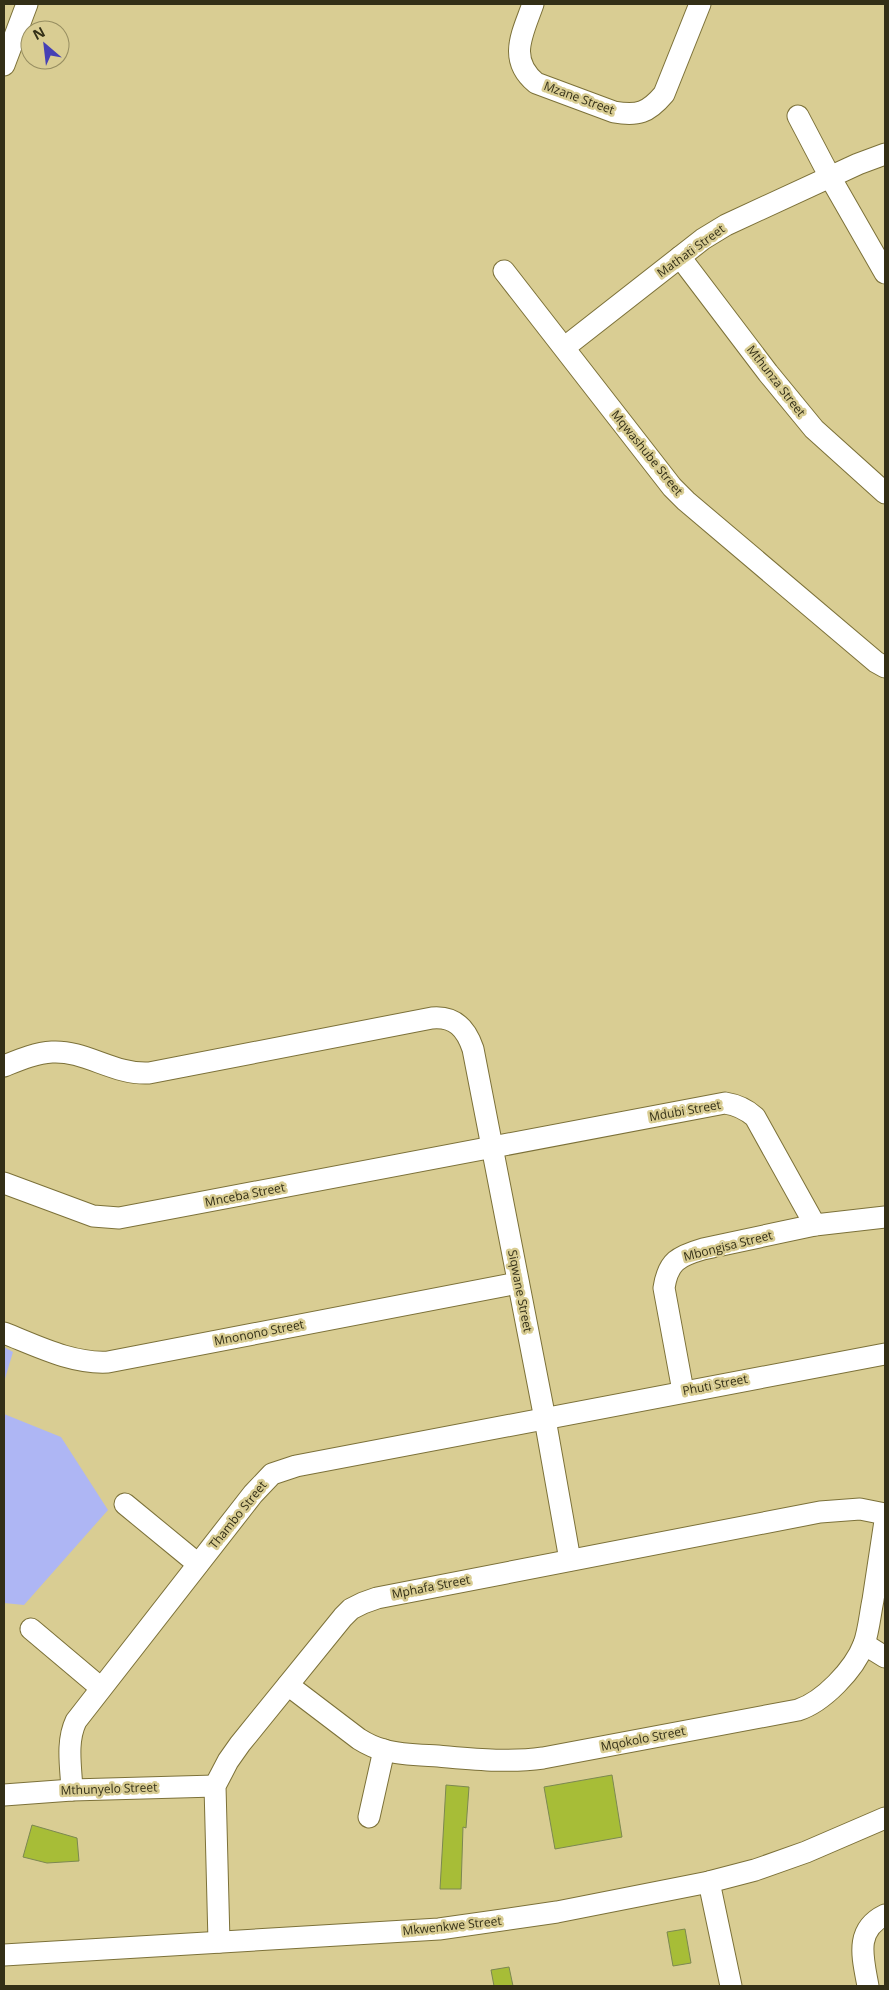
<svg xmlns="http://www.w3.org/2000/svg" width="889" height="1990" viewBox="0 0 889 1990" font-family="'Open Sans',sans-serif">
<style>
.green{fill:#aeb6f4}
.building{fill:#a7bd37;stroke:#7c8851}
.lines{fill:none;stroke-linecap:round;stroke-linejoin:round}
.minor-casing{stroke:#7c7139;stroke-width:23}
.minor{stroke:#fff;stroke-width:21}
.labels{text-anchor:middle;stroke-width:5;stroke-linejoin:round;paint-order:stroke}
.street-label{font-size:12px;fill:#332f17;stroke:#d9cd93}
</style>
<rect width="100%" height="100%" fill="#d9cd93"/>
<!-- green -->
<g class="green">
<path d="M4 1347 13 1352 4 1382Z"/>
<path d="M4 1414 61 1437 108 1510 24 1605 4 1603Z"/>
</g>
<!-- building -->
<g class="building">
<path d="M612 1775 622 1837 555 1849 544 1787Z"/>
<path d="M446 1785 469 1787 466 1828 463 1827 461 1889H440Z"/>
<path d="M32 1825 77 1838 79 1861 47 1863 23 1857Z"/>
<path d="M685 1929 691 1963 673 1966 667 1932Z"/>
<path d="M509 1967 513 1986H494L491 1970Z"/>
</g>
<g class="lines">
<defs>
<g id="minor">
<path d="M533 4C523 33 507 59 536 83L614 112C638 116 648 113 664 94L700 4"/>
<path d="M4 65 27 4"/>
<path d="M798 116 830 177 885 273"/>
<path d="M680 257 768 373 814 429 885 493"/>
<path d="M504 271 672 487 686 501 876 662 885 667"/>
<path d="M565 347 703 239 726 225 858 164 885 154"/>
<path d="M4 1066C19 1060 35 1053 52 1052 85 1050 114 1075 149 1073L432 1018C455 1016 466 1028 473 1049L545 1419 570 1560"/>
<path d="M4 1183 93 1216 119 1218 725 1103C738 1105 746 1109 755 1117L815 1225"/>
<path d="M4 1333C37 1346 72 1364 108 1362L518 1283"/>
<path d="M683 1391 664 1288C668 1261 679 1256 703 1249L815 1225 885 1217"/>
<path d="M125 1504 198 1564"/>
<path d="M31 1629 101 1688"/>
<path d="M864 1644 885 1657"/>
<path d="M288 1685 359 1739C367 1744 375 1748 384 1750 401 1755 420 1755 438 1756 473 1759 508 1763 543 1758L798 1710C823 1702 854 1670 864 1644 869 1630 870 1614 873 1600 877 1573 881 1547 885 1521"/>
<path d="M72 1790C71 1767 66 1742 76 1721L253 1494 272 1474 296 1466 885 1354"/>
<path d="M4 1795 72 1790 215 1786"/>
<path d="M369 1817 384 1750"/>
<path d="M709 1882 731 1986"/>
<path d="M219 1942 215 1786 228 1761 240 1744 343 1617 351 1609 363 1603 377 1598 820 1512 860 1509 885 1514"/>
<path d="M4 1955 439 1929 557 1912 709 1882 755 1870 806 1852 885 1818"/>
<path d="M868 1986C863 1958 854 1930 885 1915"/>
</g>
</defs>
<!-- minor casing -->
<use href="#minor" class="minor-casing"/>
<!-- minor -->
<use href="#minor" class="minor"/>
</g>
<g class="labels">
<!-- street labels -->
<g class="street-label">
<text transform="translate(579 98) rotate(20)" y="4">Mzane Street</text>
<text transform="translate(691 251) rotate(-36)" y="4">Mathati Street</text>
<text transform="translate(776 381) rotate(52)" y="4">Mthunza Street</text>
<text transform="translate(647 453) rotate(51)" y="4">Mqwashube Street</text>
<text transform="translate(685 1111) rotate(-10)" y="4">Mdubi Street</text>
<text transform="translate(245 1195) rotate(-11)" y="4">Mnceba Street</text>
<text transform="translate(728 1246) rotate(-14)" y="4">Mbongisa Street</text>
<text transform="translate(520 1291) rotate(79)" y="4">Siqwane Street</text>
<text transform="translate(259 1333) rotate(-11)" y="4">Mnonono Street</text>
<text transform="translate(715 1385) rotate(-11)" y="4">Phuti Street</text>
<text transform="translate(238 1515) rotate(-51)" y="4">Thambo Street</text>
<text transform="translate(431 1587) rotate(-11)" y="4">Mphafa Street</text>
<text transform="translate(643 1739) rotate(-11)" y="4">Mqokolo Street</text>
<text transform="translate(109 1789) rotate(-2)" y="4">Mthunyelo Street</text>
<text transform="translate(452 1926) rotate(-6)" y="4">Mkwenkwe Street</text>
</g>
</g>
<!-- border -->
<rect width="889" height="1990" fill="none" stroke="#332f17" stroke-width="10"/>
<!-- north arrow -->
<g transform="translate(45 45) rotate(332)"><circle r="24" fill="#d9cd93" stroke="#978e61"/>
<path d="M0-4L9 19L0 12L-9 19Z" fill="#4540b5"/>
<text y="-8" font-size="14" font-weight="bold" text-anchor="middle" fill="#332f17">N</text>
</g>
</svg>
